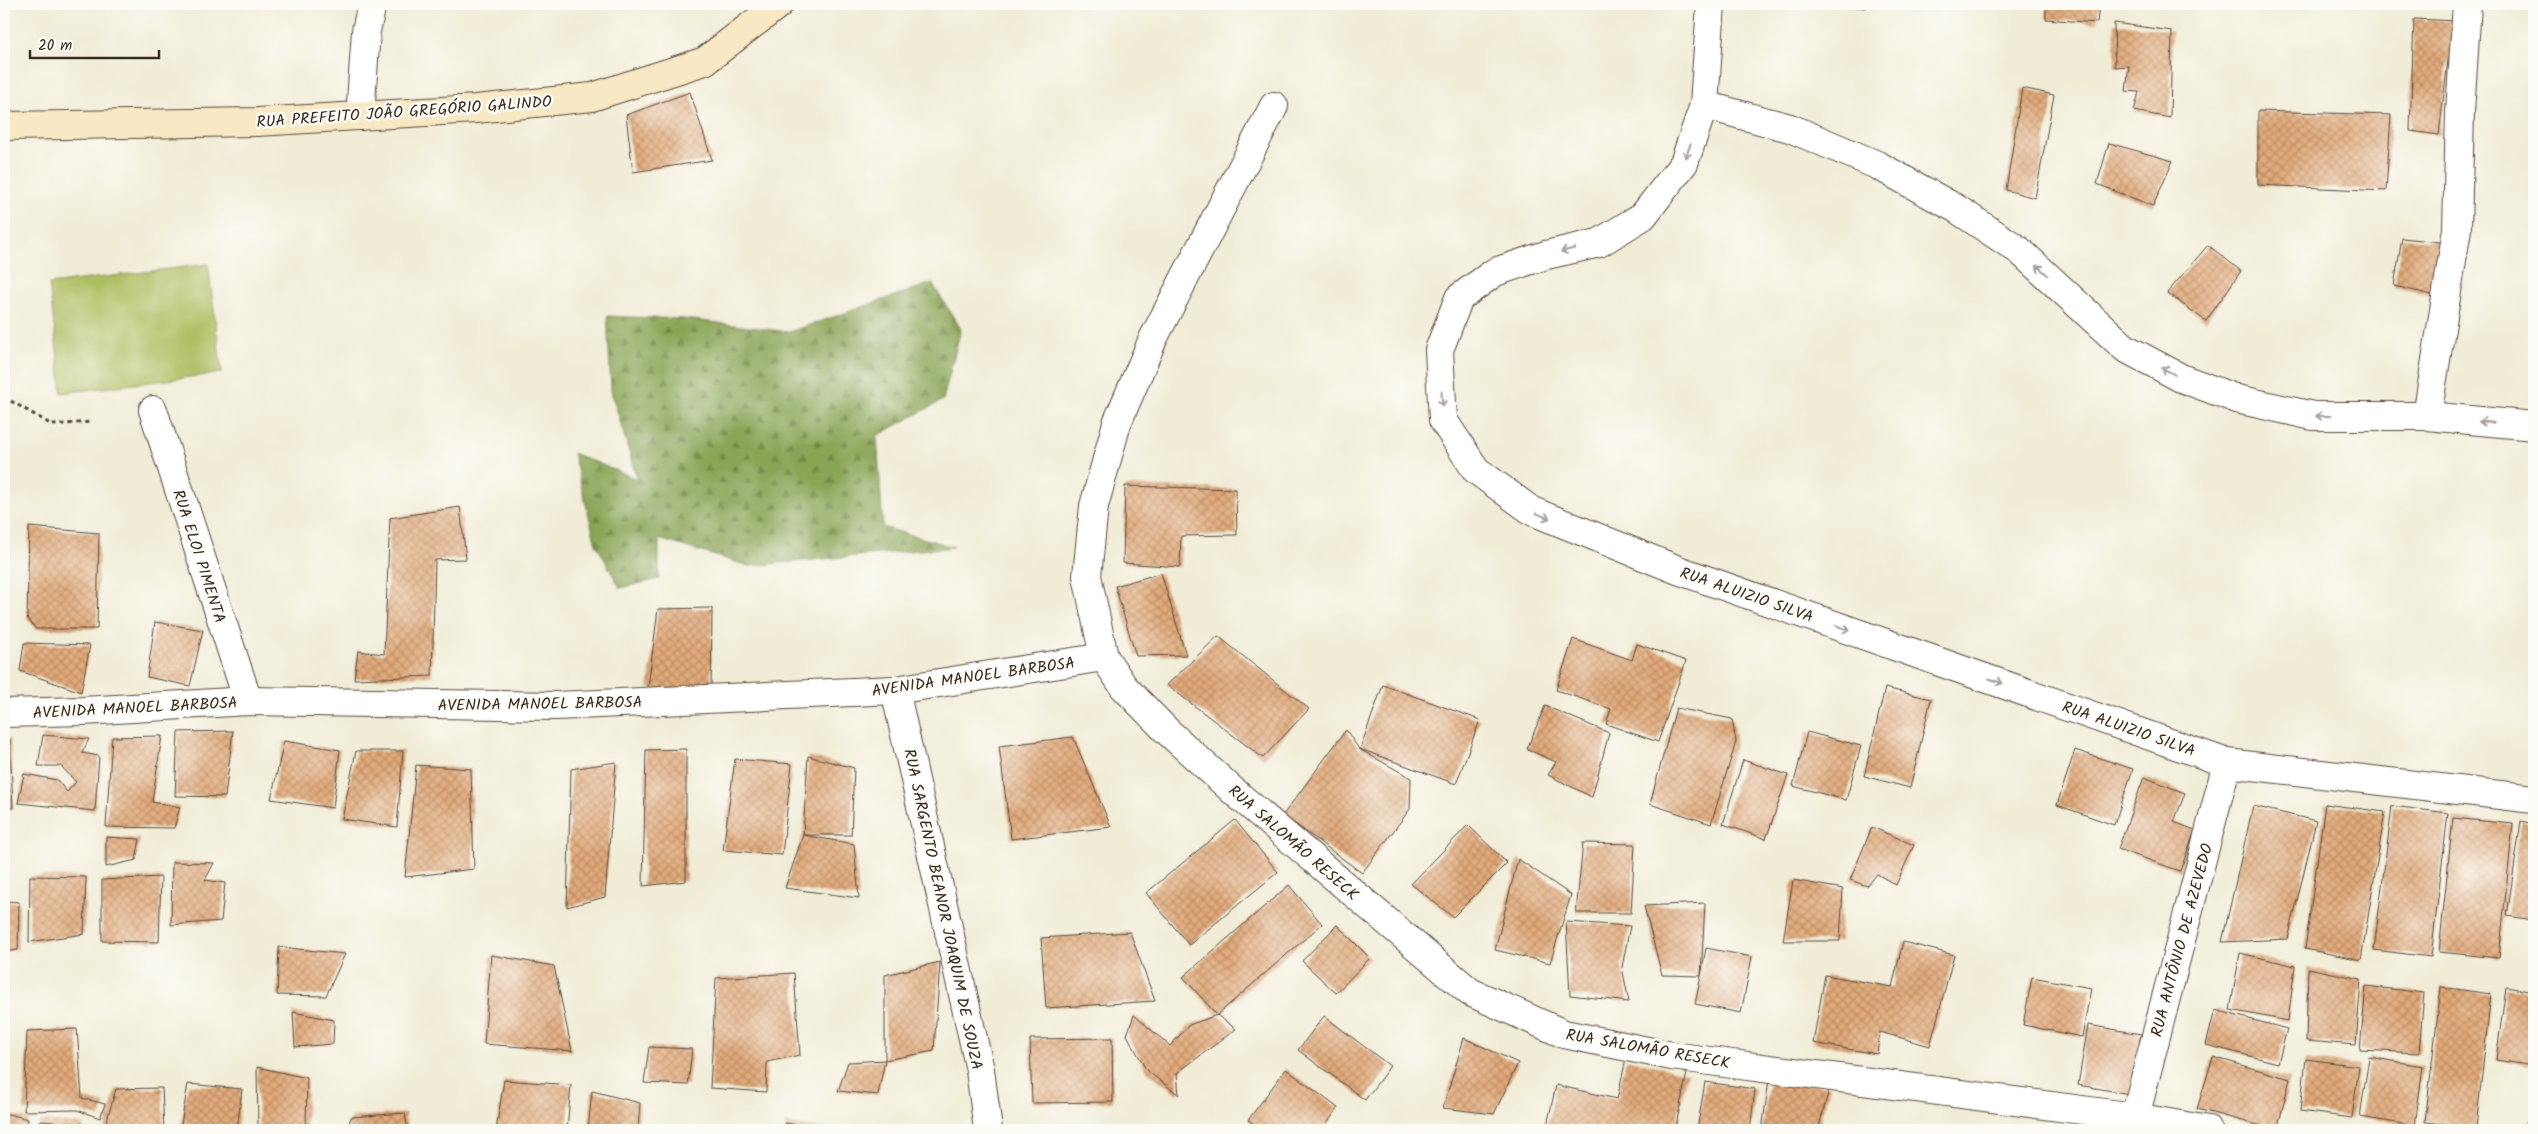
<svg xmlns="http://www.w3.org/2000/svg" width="2538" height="1134" viewBox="0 0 2538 1134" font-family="Kalam,sans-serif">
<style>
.forest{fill:url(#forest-firs);stroke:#62683a}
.pitch{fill:#adbe61;stroke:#747440}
.building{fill:url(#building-cross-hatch)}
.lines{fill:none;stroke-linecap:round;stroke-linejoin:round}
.minor-casing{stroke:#56473a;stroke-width:30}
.secondary-casing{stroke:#56473a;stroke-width:30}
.path{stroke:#56473a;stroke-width:3;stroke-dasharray:4 4;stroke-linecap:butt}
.minor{stroke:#fff;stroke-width:28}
.secondary{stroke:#f8e8c3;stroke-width:28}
.oneway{stroke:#a79f9a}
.labels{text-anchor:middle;stroke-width:5;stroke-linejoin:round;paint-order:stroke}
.street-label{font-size:16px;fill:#3b2a1e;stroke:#fdfcf7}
</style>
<defs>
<pattern id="forest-firs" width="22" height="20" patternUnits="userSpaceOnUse" patternTransform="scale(1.25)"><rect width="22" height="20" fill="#8aa557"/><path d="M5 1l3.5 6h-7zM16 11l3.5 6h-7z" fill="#728747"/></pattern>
<pattern id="building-cross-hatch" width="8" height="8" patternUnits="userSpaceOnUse" patternTransform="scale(1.25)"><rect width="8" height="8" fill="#e2aa7a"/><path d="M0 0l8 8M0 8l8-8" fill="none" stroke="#b88b63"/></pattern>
</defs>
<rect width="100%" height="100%" fill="#fdfcf7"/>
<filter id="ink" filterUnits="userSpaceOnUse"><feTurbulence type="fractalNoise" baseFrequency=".02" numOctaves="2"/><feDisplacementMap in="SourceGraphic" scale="10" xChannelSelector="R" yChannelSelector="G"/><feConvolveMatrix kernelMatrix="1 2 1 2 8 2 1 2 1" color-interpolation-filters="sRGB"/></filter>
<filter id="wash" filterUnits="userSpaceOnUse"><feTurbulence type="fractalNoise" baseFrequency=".0096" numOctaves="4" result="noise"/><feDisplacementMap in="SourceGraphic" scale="20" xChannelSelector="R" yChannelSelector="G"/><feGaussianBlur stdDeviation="1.12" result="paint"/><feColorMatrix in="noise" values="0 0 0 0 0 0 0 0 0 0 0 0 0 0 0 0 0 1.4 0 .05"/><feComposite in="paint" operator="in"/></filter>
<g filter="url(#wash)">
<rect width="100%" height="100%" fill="#f0ecd6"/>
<!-- forest -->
<path class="forest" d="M932 283 961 329 943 400 877 436 883 527 954 547 749 566 659 539V579L620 588 596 544 573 453 637 479 611 391 607 316 686 319 789 332Z"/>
<!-- pitch -->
<path class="pitch" d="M208 264 222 373 62 393 49 284Z"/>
<g id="blocks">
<!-- building -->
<g class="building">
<path d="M1839 4H1864L1865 8 1839 5Z"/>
<path d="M2046 4H2099L2097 23 2046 19Z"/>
<path d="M2414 19 2457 21 2456 61 2448 60 2439 135 2410 131Z"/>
<path d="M2114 23 2172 31 2170 118 2134 111 2139 92 2126 91 2129 66 2115 67Z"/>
<path d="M2022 88 2054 95 2035 198 2006 190Z"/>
<path d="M690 92 712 160 633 172 626 115Z"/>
<path d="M2258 111 2391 115 2386 191 2258 185Z"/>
<path d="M2109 143 2173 161 2153 206 2097 184Z"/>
<path d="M2402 238 2449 243 2437 296 2394 286Z"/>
<path d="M2208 245 2241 271 2206 321 2167 293Z"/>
<path d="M1125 486 1236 489 1237 535 1181 536 1180 567 1123 563Z"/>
<path d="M460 507 466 559 435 560 432 676 354 679 358 651 384 654 390 518Z"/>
<path d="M29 527 99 533 97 629H36L27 618Z"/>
<path d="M1161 573 1186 655 1136 656 1115 586Z"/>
<path d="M712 608 711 699 648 688 658 609Z"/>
<path d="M155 622 203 630 190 686 147 677Z"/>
<path d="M1218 636 1309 709 1263 758 1167 685Z"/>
<path d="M1573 639 1632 660 1637 644 1686 661 1658 742 1606 724 1611 709 1556 690Z"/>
<path d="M24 643 90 645 81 692 20 671Z"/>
<path d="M1383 685 1480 720 1456 784 1360 749Z"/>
<path d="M1885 688 1931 699 1910 788 1864 776Z"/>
<path d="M1545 706 1609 733 1592 797 1548 775 1556 762 1527 749Z"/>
<path d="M1676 708 1732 719 1736 742 1711 824 1650 804Z"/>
<path d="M1346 730 1359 749 1411 778 1410 809 1362 873 1283 815Z"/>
<path d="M233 731 225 797 175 796 178 732Z"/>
<path d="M1807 732 1861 746 1846 800 1793 786Z"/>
<path d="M43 735 89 739 82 753 99 756 95 811 18 803 24 774 57 780 67 792 76 782 61 766H38Z"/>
<path d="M162 736 152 802 180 807 174 828 106 827 112 737Z"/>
<path d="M1073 737 1111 827 1011 839 999 746Z"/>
<path d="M4 739H10L13 808 4 809Z"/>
<path d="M284 741 340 750 333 808 271 799Z"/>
<path d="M686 749V881L643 886 646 750Z"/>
<path d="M2075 750 2133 769 2114 825 2057 805Z"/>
<path d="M356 751H403L397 827 342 819Z"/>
<path d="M808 756 854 768 851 835H803L854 844 859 898 785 888 803 835Z"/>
<path d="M735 759 792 764 782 855 723 850Z"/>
<path d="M1743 760 1788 775 1766 839 1723 824Z"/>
<path d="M616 762 605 897 567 907 571 769Z"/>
<path d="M416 765 471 769 474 869 405 877Z"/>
<path d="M2144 777 2185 793 2174 822 2195 830 2180 871 2118 849Z"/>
<path d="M2325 804 2385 812 2361 960 2305 949Z"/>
<path d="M2253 806 2316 821 2288 939 2222 942Z"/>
<path d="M2392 806 2448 813 2431 957 2374 950Z"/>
<path d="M2453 818 2513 824 2499 958 2439 952Z"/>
<path d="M1235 820 1278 872 1189 945 1146 893Z"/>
<path d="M2521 821 2534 824V920L2507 916Z"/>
<path d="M1468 825 1507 863 1453 917 1411 884Z"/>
<path d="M1872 827 1914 845 1896 885 1877 874 1867 886 1850 880Z"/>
<path d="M106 837 140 839 136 860 106 867Z"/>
<path d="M1583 843 1635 844 1631 913H1576Z"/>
<path d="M1518 859 1571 895 1550 963 1495 950Z"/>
<path d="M172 862 214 863 205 880 225 883 221 921 171 925Z"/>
<path d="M30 876 86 877 84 934 29 942Z"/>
<path d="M161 877 159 942 102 941V880Z"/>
<path d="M1793 880 1843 889 1840 941H1783Z"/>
<path d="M1289 885 1322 924 1217 1015 1236 1029 1177 1073 1179 1095 1147 1071 1127 1035 1134 1015 1170 1046 1189 1025 1217 1015 1183 977Z"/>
<path d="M4 901 19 902 18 950 4 952Z"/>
<path d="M1705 903 1701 976 1706 948 1752 957 1741 1013 1695 1004 1701 976 1662 975 1644 906Z"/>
<path d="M1566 922 1630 926 1622 967 1629 1002 1570 995Z"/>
<path d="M1337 925 1370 958 1336 993 1302 961Z"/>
<path d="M1130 932 1155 1001 1046 1008 1041 938Z"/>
<path d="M1903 942 1954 955 1930 1046 1880 1032 1877 1054 1813 1043 1825 975 1892 987Z"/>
<path d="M279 947 345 954 326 996 277 995Z"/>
<path d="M2240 953 2295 966 2288 1021 2230 1010Z"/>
<path d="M491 955 554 966 572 1051 484 1044Z"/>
<path d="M940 962 934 1051 885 1060V975Z"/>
<path d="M2308 968 2361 979 2356 1045 2306 1041Z"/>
<path d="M794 973 800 1055 767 1062 766 1092 710 1088 716 978Z"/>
<path d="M2032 977 2091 988 2082 1037 2023 1025Z"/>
<path d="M2366 986 2424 993 2419 1053 2360 1050Z"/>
<path d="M2441 987 2491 994 2476 1128 2425 1122Z"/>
<path d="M2506 987 2534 992V1066L2496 1060Z"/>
<path d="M2215 1010 2287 1029 2278 1063 2206 1045Z"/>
<path d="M293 1012 334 1020 333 1044 295 1047Z"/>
<path d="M1324 1016 1390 1066 1365 1100 1298 1050Z"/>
<path d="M2088 1025 2141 1034 2130 1094 2078 1085Z"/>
<path d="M77 1029 82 1098 105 1104 100 1118 77 1110 24 1111 27 1031Z"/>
<path d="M1112 1038 1113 1102 1032 1103 1030 1039Z"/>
<path d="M1464 1038 1518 1063 1494 1114 1443 1108Z"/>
<path d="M649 1047 692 1049 688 1085 644 1083Z"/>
<path d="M2213 1057 2290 1079 2277 1130 2197 1109Z"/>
<path d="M2369 1057 2423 1066 2415 1126 2360 1117Z"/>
<path d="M1626 1059 1687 1073 1675 1130H1546L1556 1085 1617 1099Z"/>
<path d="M2306 1059 2359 1066 2352 1118 2300 1111Z"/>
<path d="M885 1060 878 1095 838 1091 848 1062Z"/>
<path d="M257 1067 307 1078 306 1130H258Z"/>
<path d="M1286 1069 1338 1108 1322 1130H1262L1248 1120Z"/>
<path d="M504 1080 571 1085 567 1130H496Z"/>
<path d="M1769 1080 1830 1086 1818 1130H1762Z"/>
<path d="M1705 1082 1755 1089 1750 1130H1697Z"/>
<path d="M188 1084 242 1089 237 1130H180Z"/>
<path d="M162 1088 164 1130H104L116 1089Z"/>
<path d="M592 1091 640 1103 638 1130H588Z"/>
<path d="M2533 1105 2534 1130H2529Z"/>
<path d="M4 1113 28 1119 27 1130H4Z"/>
<path d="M405 1113 408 1130H347L351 1117Z"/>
<path d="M40 1121 83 1124V1130H38Z"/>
<path d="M785 1123 823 1129 822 1130H787Z"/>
</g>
</g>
</g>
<g filter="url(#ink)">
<use href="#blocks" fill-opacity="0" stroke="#56473a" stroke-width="1"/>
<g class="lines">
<defs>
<g id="minor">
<path d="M1711 4 1704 105 1684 163 1643 216 1599 243 1546 255 1495 272 1459 298 1439 350 1443 420 1476 470 1532 511 1678 570 2227 763 2534 799"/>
<path d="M1704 105 1790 128 1877 165 1957 209 2020 251 2125 348 2181 378 2237 399 2313 416H2427L2534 426"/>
<path d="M1274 106 1153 339 1117 423 1094 506 1087 576 1104 657 1124 687 1166 730 1231 789 1470 992 1564 1034 1672 1056 2135 1117 2208 1130"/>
<path d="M360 116 366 31 372 4"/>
<path d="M153 410 248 701"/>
<path d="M2427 416 2457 229 2460 112 2467 4"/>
<path d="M895 690 980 1070 988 1130"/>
<path d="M4 713 83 711 248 701 556 706 895 690 1104 657"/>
<path d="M2135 1117 2227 763"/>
</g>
<path id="secondary" d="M4 126 257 122 476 109 592 97 705 61 779 4"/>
</defs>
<!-- minor casing -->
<use href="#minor" class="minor-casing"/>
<!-- secondary casing -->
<use href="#secondary" class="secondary-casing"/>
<!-- path -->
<path class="path" d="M4 397 52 425 91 422"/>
<!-- minor -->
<use href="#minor" class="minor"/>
<!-- secondary -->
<use href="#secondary" class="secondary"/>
</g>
<!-- one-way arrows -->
<defs><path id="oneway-shaft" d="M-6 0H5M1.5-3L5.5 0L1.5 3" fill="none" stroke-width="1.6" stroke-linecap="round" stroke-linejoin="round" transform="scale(1.25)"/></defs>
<g class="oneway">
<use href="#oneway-shaft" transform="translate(1688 151) rotate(109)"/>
<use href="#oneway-shaft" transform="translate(1568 250) rotate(167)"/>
<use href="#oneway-shaft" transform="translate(2042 270) rotate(-138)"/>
<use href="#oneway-shaft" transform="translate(2168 371) rotate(-152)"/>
<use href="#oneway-shaft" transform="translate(1442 399) rotate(86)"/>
<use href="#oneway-shaft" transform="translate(2323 416) rotate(-180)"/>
<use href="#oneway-shaft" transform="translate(2486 422) rotate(-175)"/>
<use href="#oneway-shaft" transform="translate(1543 516) rotate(22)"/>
<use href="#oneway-shaft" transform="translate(1843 628) rotate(19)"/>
<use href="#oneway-shaft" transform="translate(1996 681) rotate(19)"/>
</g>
</g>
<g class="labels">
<!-- street labels -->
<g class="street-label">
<text transform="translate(404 111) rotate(-4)" y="6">RUA PREFEITO JOÃO GREGÓRIO GALINDO</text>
<text transform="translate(200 556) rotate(72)" y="6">RUA ELOI PIMENTA</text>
<text transform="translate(1747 594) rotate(19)" y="6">RUA ALUIZIO SILVA</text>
<text transform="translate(973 676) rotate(-8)" y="6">AVENIDA MANOEL BARBOSA</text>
<text transform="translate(540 703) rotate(-1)" y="6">AVENIDA MANOEL BARBOSA</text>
<text transform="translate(135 707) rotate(-3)" y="6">AVENIDA MANOEL BARBOSA</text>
<text transform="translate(2129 728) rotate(19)" y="6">RUA ALUIZIO SILVA</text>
<text transform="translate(1294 842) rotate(41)" y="6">RUA SALOMÃO RESECK</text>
<text transform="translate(944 909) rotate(78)" y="6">RUA SARGENTO BEANOR JOAQUIM DE SOUZA</text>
<text transform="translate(2181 940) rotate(-75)" y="6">RUA ANTÔNIO DE AZEVEDO</text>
<text transform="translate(1648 1048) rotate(10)" y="6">RUA SALOMÃO RESECK</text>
</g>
</g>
<!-- margin -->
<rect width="2538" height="1134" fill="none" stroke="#fdfcf7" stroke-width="20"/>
<!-- scale -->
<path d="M30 50v8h129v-8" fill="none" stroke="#3b2a1e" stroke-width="2.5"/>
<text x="38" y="50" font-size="15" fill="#3b2a1e" stroke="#fdfcf7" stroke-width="4" paint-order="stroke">20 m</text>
</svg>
